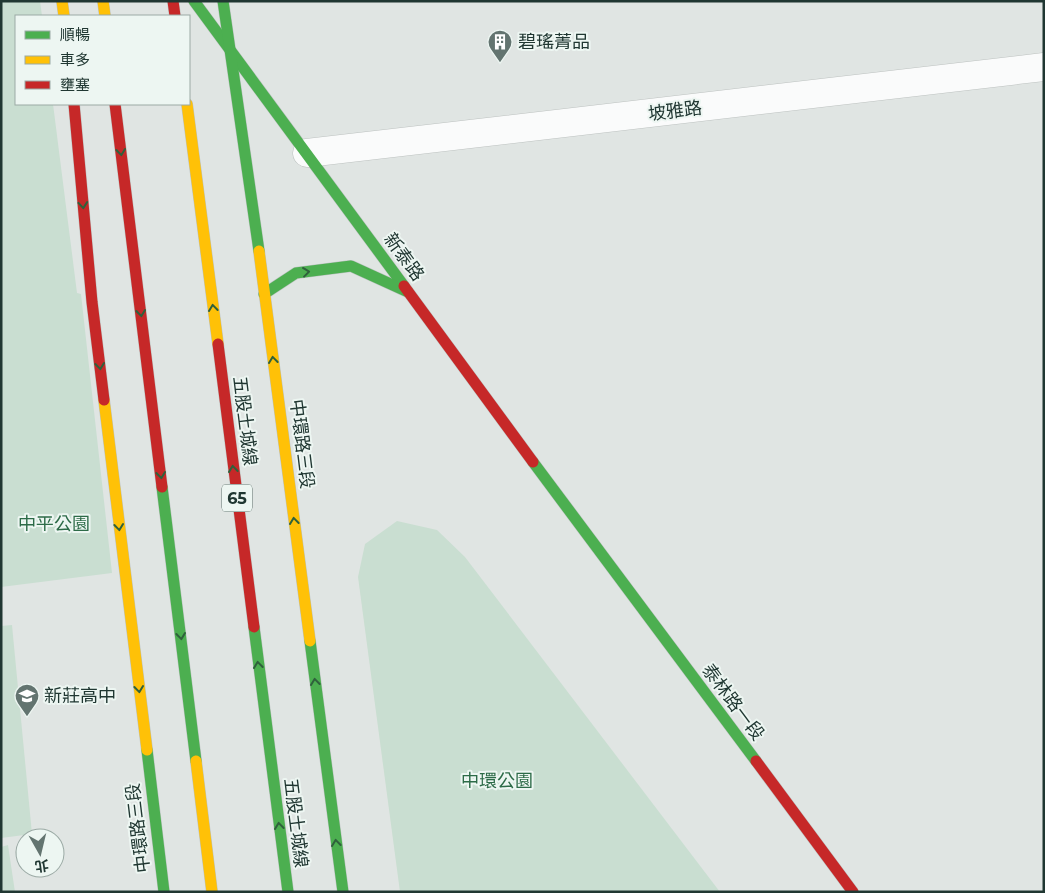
<svg xmlns="http://www.w3.org/2000/svg" width="1045" height="893" viewBox="0 0 1045 893" font-family="Montserrat,'Noto Sans TC',sans-serif">
<style>
.green{fill:#c9ded1}
.lines{fill:none;stroke-linecap:round;stroke-linejoin:round}
.street-casing{stroke:#bdc2c0;stroke-width:29}
.fast-casing{stroke:#bcc3c1;stroke-width:12}
.slow-casing{stroke:#bcc3c1;stroke-width:12}
.jam-casing{stroke:#bcc3c1;stroke-width:12}
.street{stroke:#fafbfb;stroke-width:28}
.fast{stroke:#4caf50;stroke-width:11}
.slow{stroke:#ffc107;stroke-width:11}
.jam{stroke:#c62828;stroke-width:11}
.oneway{stroke:#2f613c}
.labels{text-anchor:middle;stroke-width:4;stroke-linejoin:round;paint-order:stroke}
.shield{fill:#edf6f2;stroke:#5e706c;stroke-width:1}
.shield-label{font-size:16px;font-weight:bold;fill:#203732}
.poi-label{font-size:18px;fill:#203732;stroke:#edf6f2;text-anchor:start}
.street-label{font-size:18px;fill:#203732;stroke:#edf6f2}
.park-label{font-size:18px;fill:#2d6b48;stroke:#edf6f2}
</style>
<rect width="100%" height="100%" fill="#e0e5e3"/>
<!-- green -->
<g class="green">
<path d="M1 1H40L42 16H16V104H53L77 293 81 294 112 573 1 587Z"/>
<path d="M397 521 437 530 465 557 720 892H400L358 577 365 544Z"/>
<path d="M12 625 32 834 1 838V626Z"/>
<path d="M8 845 15 892H1V847Z"/>
</g>
<g class="lines">
<defs>
<path id="street" d="M307 153 1044 67"/>
<g id="fast">
<path d="M194 1 404 286"/>
<path d="M223 1 259 251"/>
<path d="M264 294 296 273 351 266 408 292"/>
<path d="M533 462 756 761"/>
<path d="M162 487 196 761"/>
<path d="M254 627 288 892"/>
<path d="M310 641 343 892"/>
<path d="M147 750 164 892"/>
</g>
<g id="slow">
<path d="M62 1 64 16"/>
<path d="M103 1 105 16"/>
<path d="M187 104 218 344"/>
<path d="M259 251 310 641"/>
<path d="M104 400 147 750"/>
<path d="M196 761 212 892"/>
</g>
<g id="jam">
<path d="M173 1 175 16"/>
<path d="M74 104 92 302 104 400"/>
<path d="M115 104 162 487"/>
<path d="M404 286 533 462"/>
<path d="M218 344 254 627"/>
<path d="M756 761 853 892"/>
</g>
</defs>
<!-- street casing -->
<use href="#street" class="street-casing"/>
<!-- fast casing -->
<use href="#fast" class="fast-casing"/>
<!-- slow casing -->
<use href="#slow" class="slow-casing"/>
<!-- jam casing -->
<use href="#jam" class="jam-casing"/>
<!-- street -->
<use href="#street" class="street"/>
<!-- fast -->
<use href="#fast" class="fast"/>
<!-- slow -->
<use href="#slow" class="slow"/>
<!-- jam -->
<use href="#jam" class="jam"/>
</g>
<!-- one-way arrows -->
<defs><path id="oneway-chevron" d="M-2-3.5L2.5 0L-2 3.5" fill="none" stroke-width="1.6" stroke-linecap="round" stroke-linejoin="round" transform="scale(1.25)"/></defs>
<g class="oneway">
<use href="#oneway-chevron" transform="translate(121 152) rotate(83)"/>
<use href="#oneway-chevron" transform="translate(83 205) rotate(85)"/>
<use href="#oneway-chevron" transform="translate(306 272) rotate(-7)"/>
<use href="#oneway-chevron" transform="translate(213 308) rotate(-97)"/>
<use href="#oneway-chevron" transform="translate(141 313) rotate(83)"/>
<use href="#oneway-chevron" transform="translate(273 360) rotate(-97)"/>
<use href="#oneway-chevron" transform="translate(100 366) rotate(83)"/>
<use href="#oneway-chevron" transform="translate(233 469) rotate(-97)"/>
<use href="#oneway-chevron" transform="translate(161 475) rotate(83)"/>
<use href="#oneway-chevron" transform="translate(294 521) rotate(-97)"/>
<use href="#oneway-chevron" transform="translate(119 527) rotate(83)"/>
<use href="#oneway-chevron" transform="translate(181 636) rotate(83)"/>
<use href="#oneway-chevron" transform="translate(258 665) rotate(-97)"/>
<use href="#oneway-chevron" transform="translate(315 682) rotate(-97)"/>
<use href="#oneway-chevron" transform="translate(139 689) rotate(83)"/>
<use href="#oneway-chevron" transform="translate(279 826) rotate(-97)"/>
<use href="#oneway-chevron" transform="translate(336 843) rotate(-97)"/>
</g>
<!-- icons -->
<defs>
<symbol id="building-pin" viewBox="-11 -11 22 30"><path d="M0 17L-7.5 6A9.5 9.5 0 1 1 7.5 6Z" fill="#637470" stroke="#edf6f2"/><path d="M-4-6H4V6H1V3H-1V6H-4ZM-2.5-4.3h1.7v1.8h-1.7ZM.8-4.3h1.7v1.8H.8ZM-2.5-1h1.7V.8h-1.7ZM.8-1h1.7V.8H.8Z" fill="#fff"/></symbol>
<symbol id="school-pin" viewBox="-11 -11 22 30"><path d="M0 17L-7.5 6A9.5 9.5 0 1 1 7.5 6Z" fill="#637470" stroke="#edf6f2"/><path d="M0-5L7-2L0 1L-7-2ZM-4 1L0 2.5L4 1V4Q0 6-4 4Z" fill="#fff"/></symbol>
</defs>
<g fill-rule="evenodd">
<use href="#building-pin" x="486" y="28" width="28" height="38"/>
<use href="#school-pin" x="13" y="682" width="28" height="38"/>
</g>
<g class="labels">
<!-- shield labels -->
<rect class="shield" x="222" y="484.5" width="30" height="27" rx="4"/>
<g class="shield-label">
<text x="237" y="504">65</text>
</g>
<!-- poi labels -->
<g class="poi-label">
<text x="518" y="48">碧瑤菁品</text>
<text x="44" y="702">新莊高中</text>
</g>
<!-- street labels -->
<g class="street-label">
<text transform="translate(675 111) rotate(-7)" y="6">坡雅路</text>
<text transform="translate(404 257) rotate(54)" y="6">新泰路</text>
<text transform="translate(245 421) rotate(83)" y="6">五股土城線</text>
<text transform="translate(302 444) rotate(83)" y="6">中環路三段</text>
<text transform="translate(733 702) rotate(53)" y="6">泰林路一段</text>
<text transform="translate(296 823) rotate(83)" y="6">五股土城線</text>
<text transform="translate(138 828) rotate(-97)" y="6">中環路三段</text>
</g>
<!-- park labels -->
<g class="park-label">
<text x="54" y="530">中平公園</text>
<text x="497" y="787">中環公園</text>
</g>
</g>
<!-- border -->
<rect width="1045" height="893" fill="none" stroke="#203732" stroke-width="5"/>
<!-- legend -->
<rect x="15" y="15" width="175" height="90" fill="#edf6f2" stroke="#9baaa5"/>
<rect x="25" y="31" width="25" height="8" fill="#4caf50" stroke="#9baaa5"/>
<text x="60" y="40" font-size="15" fill="#203732">順暢</text>
<rect x="25" y="56" width="25" height="8" fill="#ffc107" stroke="#9baaa5"/>
<text x="60" y="65" font-size="15" fill="#203732">車多</text>
<rect x="25" y="81" width="25" height="8" fill="#c62828" stroke="#9baaa5"/>
<text x="60" y="90" font-size="15" fill="#203732">壅塞</text>
<!-- north arrow -->
<g transform="translate(40 853) rotate(172)"><circle r="24" fill="#edf6f2" stroke="#9baaa5"/>
<path d="M0-4L9 19L0 12L-9 19Z" fill="#637470"/>
<text y="-8" font-size="14" font-weight="bold" text-anchor="middle" fill="#203732">北</text>
</g>
</svg>
